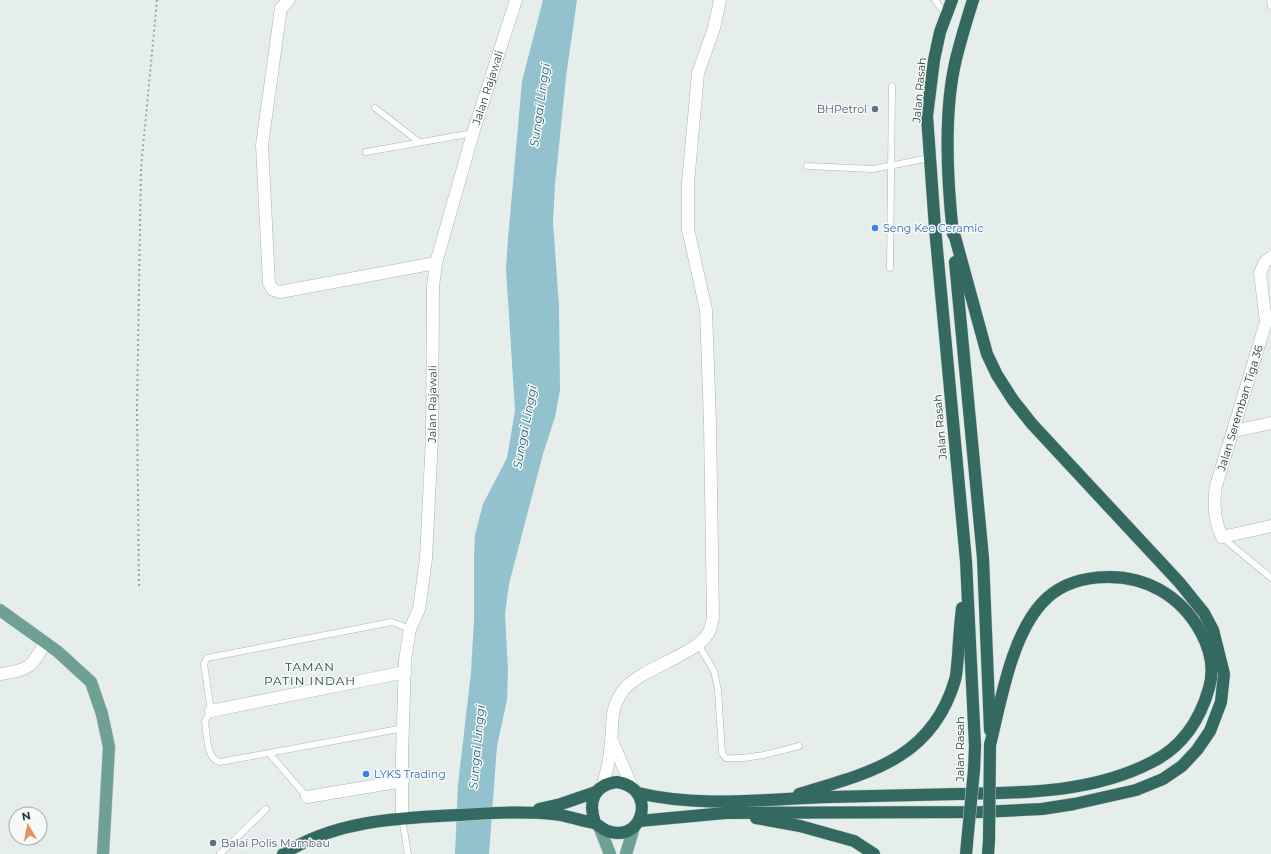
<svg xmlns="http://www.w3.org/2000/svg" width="1271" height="854" viewBox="0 0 1271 854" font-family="Montserrat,sans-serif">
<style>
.water{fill:#93c2ce}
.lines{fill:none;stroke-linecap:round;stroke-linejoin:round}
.lane-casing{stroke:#a9b6b2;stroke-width:7}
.street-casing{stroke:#a9b6b2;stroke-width:13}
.primary-casing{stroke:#c2c9c8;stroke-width:13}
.highway-casing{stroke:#c2c9c8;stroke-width:13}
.path{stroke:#89afa5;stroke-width:2;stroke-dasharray:2 3;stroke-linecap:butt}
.lane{stroke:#fff;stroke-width:6}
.street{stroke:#fff;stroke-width:12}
.primary{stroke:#6ea096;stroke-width:12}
.highway{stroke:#346961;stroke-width:12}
.highway-bridge-casing{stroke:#c2c9c8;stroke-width:13;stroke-linecap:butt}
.highway-bridge{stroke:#346961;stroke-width:12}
.service-dot{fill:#5c6f8a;stroke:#f7faf9;stroke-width:1.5}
.shop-dot{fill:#3f7fe0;stroke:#f7faf9;stroke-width:1.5}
.labels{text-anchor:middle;stroke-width:3;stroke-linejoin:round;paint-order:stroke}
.street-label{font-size:11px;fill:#263f3a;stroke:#f7faf9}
.service-label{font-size:11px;fill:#4e5e75;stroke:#f7faf9;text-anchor:end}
.shop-label{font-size:11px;fill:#366cbe;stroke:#f7faf9;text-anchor:start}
.water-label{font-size:12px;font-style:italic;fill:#236577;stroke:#f7faf9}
.neighbourhood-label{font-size:12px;letter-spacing:1px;fill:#235047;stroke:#f7faf9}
</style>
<rect width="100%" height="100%" fill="#e6eeeb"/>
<!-- water -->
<path class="water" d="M543 0H577L566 77 555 185 553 222 559 306 560 390 555 417 543 454 509 584 505 614 508 670 507 700 497 746 489 854H455L458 785 471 672 474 620V555L475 535 483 504 507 458 515 411 506 268 508 239 522 81Z"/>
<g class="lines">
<defs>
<g id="lane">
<path d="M935 0 946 15"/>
<path d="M1270 0 1271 6"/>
<path d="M375 108 419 142"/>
<path d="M366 152 473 133"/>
<path d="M807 166 873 169 930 158"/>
<path d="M890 268 892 86"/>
<path d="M1223 538 1271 578"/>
<path d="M698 644 714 671 718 690 722 753 726 758C750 760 776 752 799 746"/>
<path d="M404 728 220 762C206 760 207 733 205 721L211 711 204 664 207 658 392 622 410 629"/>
<path d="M269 753 307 797"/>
<path d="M402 818 408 854"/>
<path d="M220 854 266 809"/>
</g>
<g id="street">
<path d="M289 0 281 8 262 145 269 283 273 290 280 292 436 263"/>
<path d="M1271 257 1265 262 1260 273 1266 322 1216 486C1213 504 1214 520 1222 537L1271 526"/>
<path d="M1234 431 1271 423"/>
<path d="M0 674C29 670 31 668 45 643"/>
<path d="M211 711 405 672"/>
<path d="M612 741 632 787"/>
<path d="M602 787C607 772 610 758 611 742 613 724 610 709 622 692 640 667 695 657 709 632 711 628 712 622 713 617L710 423 706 310 688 229V183L698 73 714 28 720 0"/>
<path d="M307 797 403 781"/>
<path id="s1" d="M402 818V756L405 660 410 629 419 609 426 559 432 437 433 287 436 263 473 133 516 0"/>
</g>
<g id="primary">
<path d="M0 610 57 651 91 682 102 714 109 747 103 854"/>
<path d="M599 826 610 854"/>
<path d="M626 854 634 827"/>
</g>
<g id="highway">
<path d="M952 0 940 32 934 60 927 116 935 228 966 561 975 746"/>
<path d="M953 234C947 179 943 113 956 59 961 39 967 19 973 0"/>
<path d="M955 262 983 558 990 730"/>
<path d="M617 782C657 788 644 841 611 832 605 831 600 827 595 823 588 802 593 785 617 782Z"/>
<path d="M638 793C701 808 766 799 830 797 873 796 915 795 958 794 1022 793 1093 793 1152 762 1182 747 1200 720 1209 688 1220 651 1192 608 1160 590 1125 570 1070 572 1042 603 1011 637 1001 701 990 745"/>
<path d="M799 794C869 773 932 759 955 680 957 673 957 664 958 656 959 640 960 624 962 608"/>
<path d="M539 809 561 804 596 792"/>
<path d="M756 818 800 826 854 841 874 854"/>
<path d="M639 821 725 813 981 812 1042 809 1074 804 1136 790 1163 779 1182 766 1197 750 1210 731 1221 702 1224 674 1213 630 1204 613 1179 582 1032 424 1013 400 997 375 987 354 952 226"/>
<path d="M283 854C336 820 398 818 459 815 490 813 522 811 553 814 567 815 580 821 595 823"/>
<path d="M966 854 967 843"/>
<path d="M988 854 989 841"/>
</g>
</defs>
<!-- lane casing -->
<use href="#lane" class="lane-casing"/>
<!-- street casing -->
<use href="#street" class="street-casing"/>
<!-- primary casing -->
<use href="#primary" class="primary-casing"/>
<!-- highway casing -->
<use href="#highway" class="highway-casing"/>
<!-- path -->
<path class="path" d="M139 586 137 410 141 168 157 0"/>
<!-- lane -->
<use href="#lane" class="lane"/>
<!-- street -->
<use href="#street" class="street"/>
<!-- primary -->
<use href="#primary" class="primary"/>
<!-- highway -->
<use href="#highway" class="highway"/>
<defs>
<g id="highway-bridge">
<path d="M989 841 990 745"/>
<path d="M967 843 974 770 975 746"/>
</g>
</defs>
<!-- highway-bridge casing -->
<use href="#highway-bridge" class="highway-bridge-casing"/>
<!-- highway-bridge -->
<use href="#highway-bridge" class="highway-bridge"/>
</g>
<!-- markers -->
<g class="service-dot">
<circle cx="875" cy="109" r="4"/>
<circle cx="213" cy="843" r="4"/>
</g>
<g class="shop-dot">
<circle cx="875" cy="228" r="4"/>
<circle cx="366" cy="774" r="4"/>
</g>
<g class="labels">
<!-- street labels -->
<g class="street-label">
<text dy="4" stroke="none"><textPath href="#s1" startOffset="741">Jalan Rajawali</textPath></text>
<text transform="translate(919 90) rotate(-85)" y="4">Jalan Rasah</text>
<text dy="4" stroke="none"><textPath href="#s1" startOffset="417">Jalan Rajawali</textPath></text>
<text transform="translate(1240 408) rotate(-73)" y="4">Jalan Seremban Tiga 36</text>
<text transform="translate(940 427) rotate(-95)" y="4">Jalan Rasah</text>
<text transform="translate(960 749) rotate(-90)" y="4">Jalan Rasah</text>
</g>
<!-- service labels -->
<g class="service-label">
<text x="867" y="113">BHPetrol</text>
<text x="221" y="847" text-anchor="start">Balai Polis Mambau</text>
</g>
<!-- shop labels -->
<g class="shop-label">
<text x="883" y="232">Seng Kee Ceramic</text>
<text x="374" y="778">LYKS Trading</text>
</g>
<!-- water labels -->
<g class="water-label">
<text transform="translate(540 105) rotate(-82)" y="4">Sungai Linggi</text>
<text transform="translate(525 427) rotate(-79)" y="4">Sungai Linggi</text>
<text transform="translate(477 747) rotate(-85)" y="4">Sungai Linggi</text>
</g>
<!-- neighbourhood labels -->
<g class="neighbourhood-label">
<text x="310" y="671">TAMAN<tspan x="310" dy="14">PATIN INDAH</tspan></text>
</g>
</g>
<!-- north arrow -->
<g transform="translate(28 826) rotate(350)"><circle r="19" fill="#f7faf9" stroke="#a3afad"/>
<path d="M0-3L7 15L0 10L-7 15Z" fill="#e88f69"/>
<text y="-6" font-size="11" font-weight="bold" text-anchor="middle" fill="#263f3a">N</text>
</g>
</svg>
